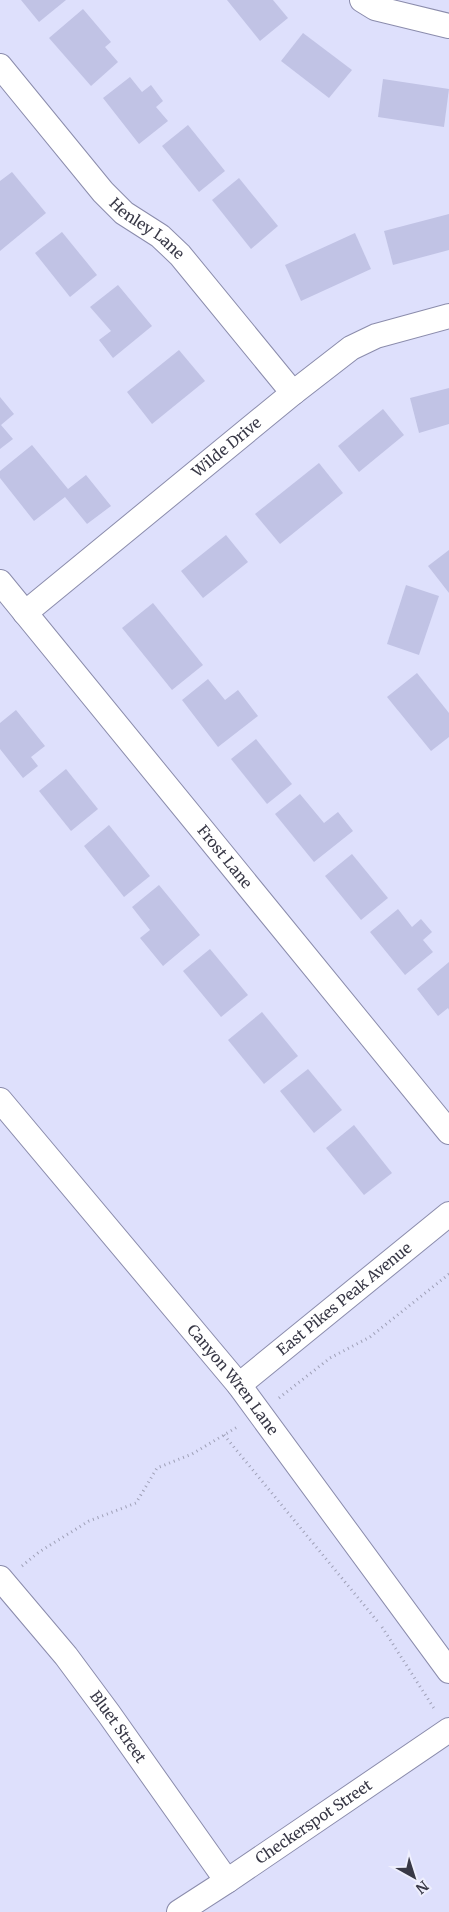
<svg xmlns="http://www.w3.org/2000/svg" width="449" height="1912" viewBox="0 0 449 1912" font-family="Merriweather,serif">
<style>
.building{fill:#c1c3e5}
.lines{fill:none;stroke-linecap:round;stroke-linejoin:round}
.street-casing{stroke:#8b8cac;stroke-width:26}
.path{stroke:#9fa0b7;stroke-width:3;stroke-dasharray:1 4;stroke-linecap:butt}
.street{stroke:#fff;stroke-width:24}
.labels{text-anchor:middle;stroke-width:4.5;stroke-linejoin:round;paint-order:stroke}
.street-label{font-size:15px;fill:#383846;stroke:#eeeffd}
</style>
<rect width="100%" height="100%" fill="#dee0fc"/>
<!-- building -->
<g class="building">
<path d="M21 0H66L39 22Z"/>
<path d="M227 0H273L288 18 260 41Z"/>
<path d="M83 9 111 42 105 47 118 62 91 86 49 38Z"/>
<path d="M303 33 352 70 329 98 281 61Z"/>
<path d="M130 77 142 92 151 85 163 101 156 107 168 121 139 144 103 98Z"/>
<path d="M383 79 449 89 444 127 378 117Z"/>
<path d="M188 125 225 171 199 192 162 146Z"/>
<path d="M12 172 46 213 0 251V181Z"/>
<path d="M239 178 278 226 251 249 212 200Z"/>
<path d="M449 214V250L393 265 384 231Z"/>
<path d="M62 232 97 275 70 297 35 253Z"/>
<path d="M355 233 371 269 301 301 285 265Z"/>
<path d="M118 285 152 326 113 358 99 340 111 331 90 307Z"/>
<path d="M179 350 205 381 152 424 127 392Z"/>
<path d="M449 388V424L419 433 410 398Z"/>
<path d="M0 397 14 414 1 425 13 439 0 449Z"/>
<path d="M383 409 404 435 359 472 338 446Z"/>
<path d="M32 445 68 489 86 475 111 506 87 524 65 497 34 521 0 478V471Z"/>
<path d="M319 463 343 493 280 544 255 514Z"/>
<path d="M226 535 248 562 203 598 181 571Z"/>
<path d="M449 550V593L428 566Z"/>
<path d="M406 585 439 596 419 655 387 644Z"/>
<path d="M153 603 203 665 172 690 122 628Z"/>
<path d="M417 673 449 713V737L431 751 387 697Z"/>
<path d="M208 679 225 700 238 690 258 716 218 747 182 700Z"/>
<path d="M16 710 45 746 31 757 38 766 23 778 0 749V723Z"/>
<path d="M256 739 292 784 267 804 231 759Z"/>
<path d="M66 769 98 809 71 831 39 791Z"/>
<path d="M300 794 324 823 338 812 353 831 314 862 275 814Z"/>
<path d="M109 825 150 876 124 897 84 846Z"/>
<path d="M352 854 388 898 361 920 325 876Z"/>
<path d="M159 885 200 935 163 966 140 938 150 930 132 907Z"/>
<path d="M398 909 412 927 421 919 432 932 423 940 433 952 405 975 370 932Z"/>
<path d="M210 949 248 995 221 1017 183 971Z"/>
<path d="M449 962V1010L448 1008 438 1016 417 989Z"/>
<path d="M262 1012 298 1056 264 1084 228 1040Z"/>
<path d="M308 1069 342 1110 314 1133 280 1091Z"/>
<path d="M354 1125 392 1173 364 1195 326 1148Z"/>
</g>
<g class="lines">
<defs>
<g id="street">
<path d="M362 0 375 8 449 26"/>
<path id="s1" d="M0 66 103 192 124 213 160 236 180 255 293 393"/>
<path id="s2" d="M0 582 449 1132"/>
<path id="s3" d="M25 613 293 393 351 348 376 336 449 316"/>
<path id="s4" d="M0 1100 239 1385 449 1671"/>
<path id="s5" d="M239 1385 449 1214"/>
<path id="s6" d="M0 1578 66 1656 109 1714 227 1881"/>
<path id="s7" d="M179 1912 227 1881 449 1730"/>
</g>
</defs>
<!-- street casing -->
<use href="#street" class="street-casing"/>
<!-- path -->
<g class="path">
<path d="M279 1398 330 1358 370 1337 449 1274"/>
<path d="M224 1435 378 1622"/>
<path d="M22 1566 39 1552 89 1521 136 1503 157 1468 192 1454 239 1426"/>
<path d="M382 1627 435 1710"/>
</g>
<!-- street -->
<use href="#street" class="street"/>
</g>
<g class="labels">
<!-- street labels -->
<g class="street-label">
<text dy="5" stroke="none"><textPath href="#s1" startOffset="220">Henley Lane</textPath></text>
<text dy="5" stroke="none"><textPath href="#s3" startOffset="261">Wilde Drive</textPath></text>
<text dy="5" stroke="none"><textPath href="#s2" startOffset="355">Frost Lane</textPath></text>
<text dy="5" stroke="none"><textPath href="#s5" startOffset="136">East Pikes Peak Avenue</textPath></text>
<text dy="5" stroke="none"><textPath href="#s4" startOffset="364">Canyon Wren Lane</textPath></text>
<text dy="5" stroke="none"><textPath href="#s6" startOffset="190">Bluet Street</textPath></text>
<text dy="5" stroke="none"><textPath href="#s7" startOffset="162">Checkerspot Street</textPath></text>
</g>
</g>
<!-- north arrow -->
<g transform="translate(414 1877) rotate(141)" stroke="#eeeffd" stroke-width="4" paint-order="stroke">
<path d="M0-4L9 19L0 12L-9 19Z" fill="#383846"/>
<text y="-8" font-size="14" font-weight="bold" text-anchor="middle" fill="#383846">N</text>
</g>
</svg>
